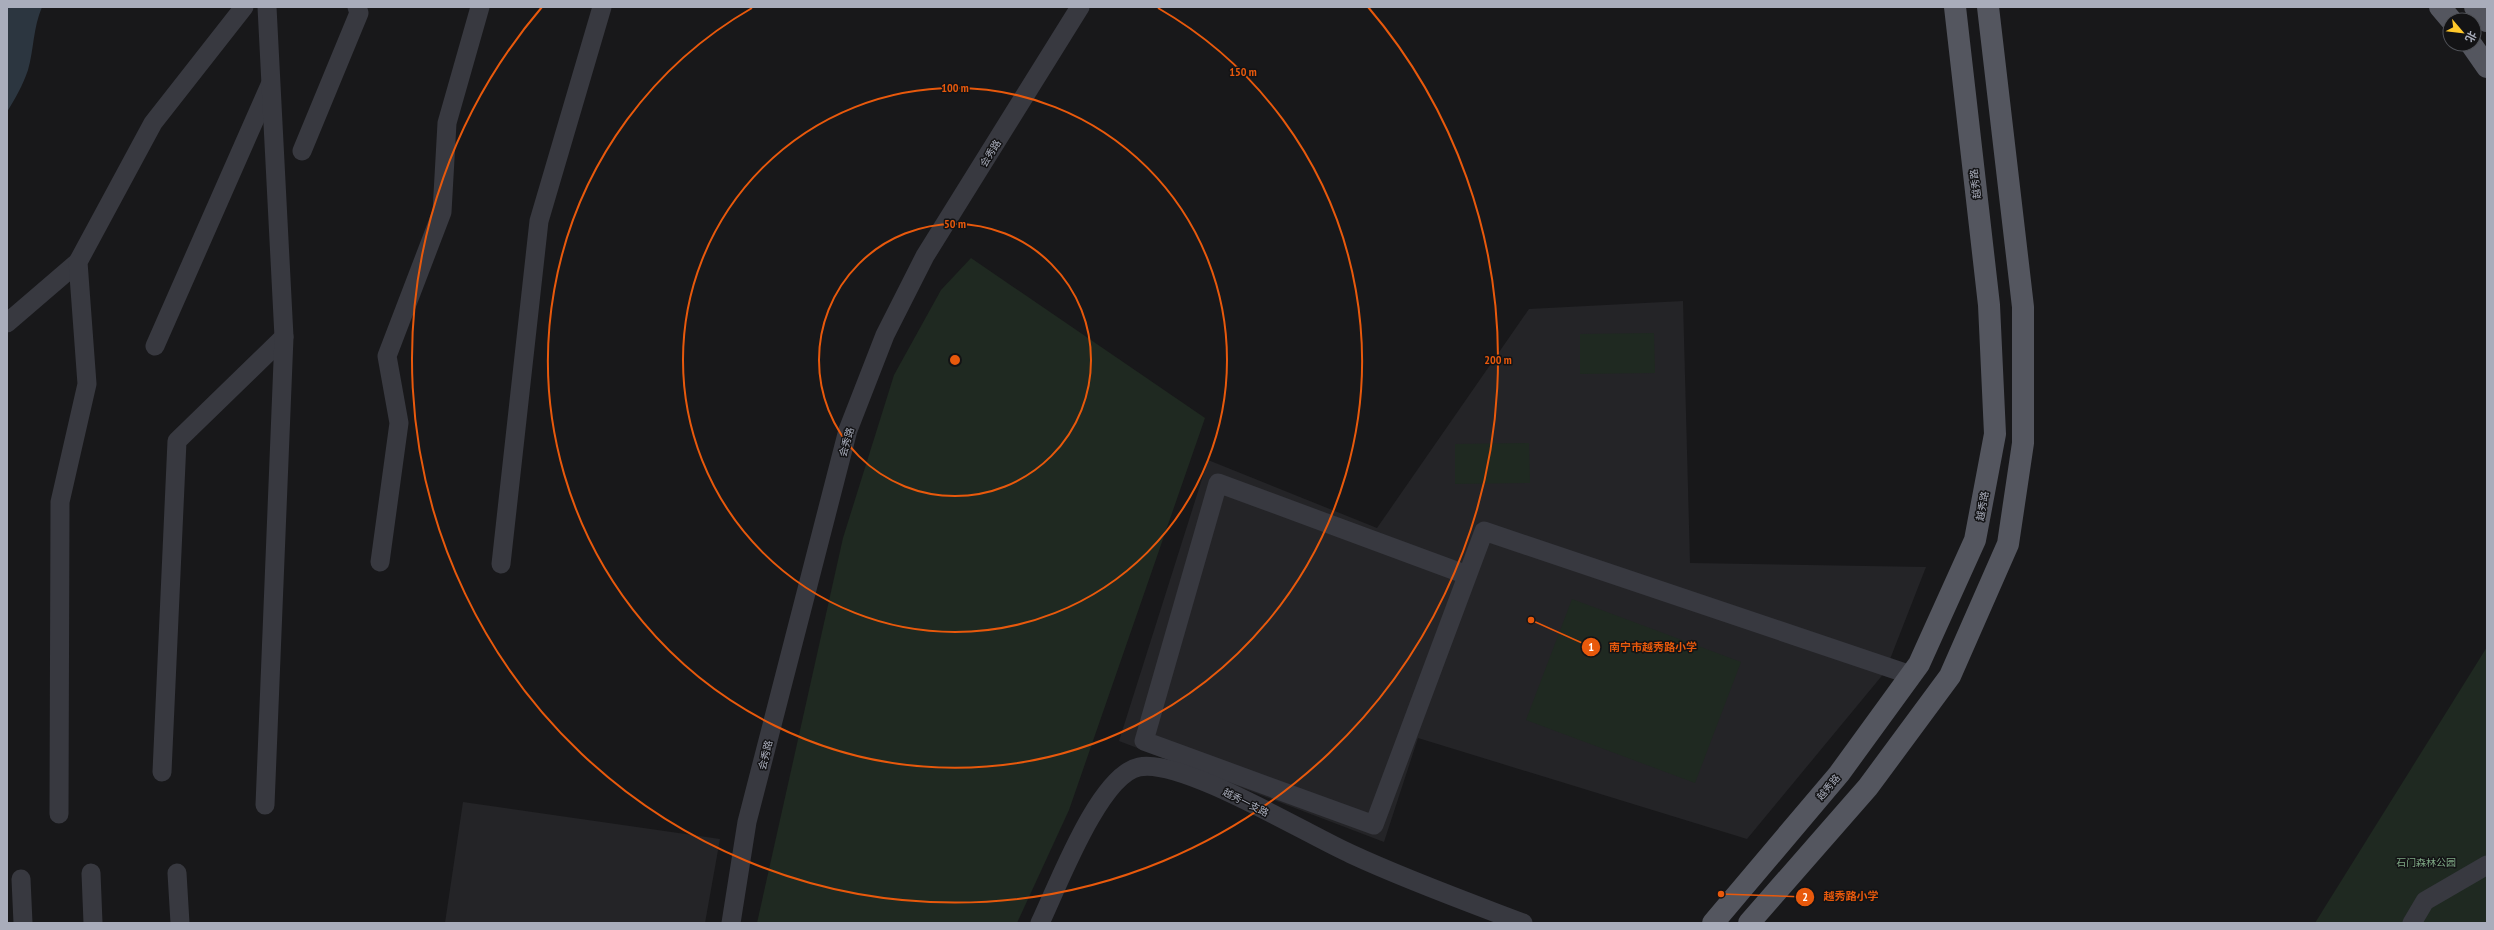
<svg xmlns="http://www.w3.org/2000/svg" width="2494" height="930" viewBox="0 0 2494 930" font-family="'PT Sans Narrow','Noto Sans SC',sans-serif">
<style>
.built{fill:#242427}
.green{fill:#1f2921}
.water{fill:#2c3640}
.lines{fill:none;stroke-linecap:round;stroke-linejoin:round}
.minor{stroke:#383940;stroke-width:19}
.major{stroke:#54565f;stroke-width:22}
.ring{fill:none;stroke:#e8590c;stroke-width:2}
.labels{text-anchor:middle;stroke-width:3;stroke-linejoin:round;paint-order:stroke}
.street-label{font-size:10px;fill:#a9adbb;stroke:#131315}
.park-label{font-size:10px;fill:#7ea884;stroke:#131315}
.centre{fill:#e8590c;stroke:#131315;stroke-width:2}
.ring-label{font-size:12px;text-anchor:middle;font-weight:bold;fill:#e8590c;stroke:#131315;stroke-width:3;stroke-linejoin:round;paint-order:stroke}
.leader{fill:none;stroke:#e8590c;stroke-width:1.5}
.callout-dot{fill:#e8590c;stroke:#131315;stroke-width:1.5}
.mark-label{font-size:12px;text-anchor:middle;font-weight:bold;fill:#fff}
.callout-label{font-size:11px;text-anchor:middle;font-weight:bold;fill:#e8590c;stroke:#131315;stroke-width:3;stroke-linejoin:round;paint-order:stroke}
</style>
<rect width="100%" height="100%" fill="#18181a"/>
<!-- built -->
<g class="built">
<path d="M1683 301 1690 563 1926 567 1885 672 1747 839 1418 738 1384 842 1119 741 1208 460 1377 528 1529 309Z"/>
<path d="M463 802 720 839 705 923H445Z"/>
</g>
<!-- green -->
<g class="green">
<path d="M971 258 1205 418 1069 810 1017 923H757L843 538 894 375 941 290Z"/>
<path d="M1654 333 1655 373 1580 374V334Z"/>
<path d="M1529 443 1530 483 1455 484V444Z"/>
<path d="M1572 599 1741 662 1695 783 1526 720Z"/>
<path d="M2487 647V923H2315Z"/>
</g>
<!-- water -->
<path class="water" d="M7 7H42C33 28 34 49 28 70 23 85 15 99 7 112Z"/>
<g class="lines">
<!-- minor -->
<g class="minor">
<path d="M302 151 359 13 357 7"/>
<path d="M7 323 78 262"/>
<path d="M155 346 270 85"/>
<path d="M380 562 399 423 387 356 442 212 447 123 480 7"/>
<path d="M501 564 539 221 602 7"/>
<path d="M1467 575 1218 483 1144 741 1374 825 1484 531 1911 675"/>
<path d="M162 772 177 441 284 337"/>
<path d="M265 805 284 337 267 7"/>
<path d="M59 814 60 502 87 384 78 262 153 123 244 7"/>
<path d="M91 873 93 923"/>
<path d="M177 873 180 923"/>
<path d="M21 879 23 923"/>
<path d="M731 923 747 822 848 430 885 335 925 256 1080 7"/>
<path d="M1040 923C1057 888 1099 775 1139 767 1182 758 1306 834 1351 854 1407 880 1465 901 1523 923"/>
<path d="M2412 923 2425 901 2487 865"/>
</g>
<!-- major -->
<g class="major">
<path d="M2440 7 2451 20"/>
<path d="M2475 7 2487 21"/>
<path d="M2471 44 2487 67"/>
<path d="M1713 923 1839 774 1919 664 1975 540 1995 434 1989 305 1955 7"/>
<path d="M1749 923 1868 787 1950 676 2008 544 2023 443V307L1988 7"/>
</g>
</g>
<!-- distance rings -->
<g class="ring">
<circle cx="955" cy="360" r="136"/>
<circle cx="955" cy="360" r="272"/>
<path d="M1158 8A407 407 0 1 1 752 8"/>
<path d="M1368 7A543 543 0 1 1 542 7"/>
</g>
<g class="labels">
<!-- street labels -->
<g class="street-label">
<text transform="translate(990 153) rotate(-58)" y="4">会秀路</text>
<text transform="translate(1975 184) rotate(-97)" y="4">越秀路</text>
<text transform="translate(846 442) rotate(-74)" y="4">会秀路</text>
<text transform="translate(1982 506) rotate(-80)" y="4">越秀路</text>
<text transform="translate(765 755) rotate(-76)" y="4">会秀路</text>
<text transform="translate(1828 787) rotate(-50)" y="4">越秀路</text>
<text transform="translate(1246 802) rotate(27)" y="4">越秀一支路</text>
</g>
<!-- park labels -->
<g class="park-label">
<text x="2426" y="866">石门森林公园</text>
</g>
</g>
<circle cx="955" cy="360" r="6" class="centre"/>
<g class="ring-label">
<text x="1243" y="76">150 m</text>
<text x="955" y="92">100 m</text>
<text x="955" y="228">50 m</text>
<text x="1498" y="364">200 m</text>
</g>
<!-- callouts -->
<path class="leader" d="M1531 620L1591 647M1721 894L1805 897"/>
<g class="callout-dot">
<circle cx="1531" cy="620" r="4"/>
<circle cx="1721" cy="894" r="4"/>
<circle cx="1591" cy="647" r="10"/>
<circle cx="1805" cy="897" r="10"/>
</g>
<g class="mark-label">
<text x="1591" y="651">1</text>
<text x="1805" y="901">2</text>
</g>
<g class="callout-label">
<text x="1653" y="651">南宁市越秀路小学</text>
<text x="1851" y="900">越秀路小学</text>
</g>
<!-- border -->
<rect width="2494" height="930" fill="none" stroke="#a9adbb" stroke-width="16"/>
<!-- north arrow -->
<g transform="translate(2462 32) rotate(118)"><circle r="19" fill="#131315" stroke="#4f5157"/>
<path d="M0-3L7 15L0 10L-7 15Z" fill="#ffc82b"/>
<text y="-6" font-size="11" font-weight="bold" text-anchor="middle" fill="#a9adbb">北</text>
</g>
</svg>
